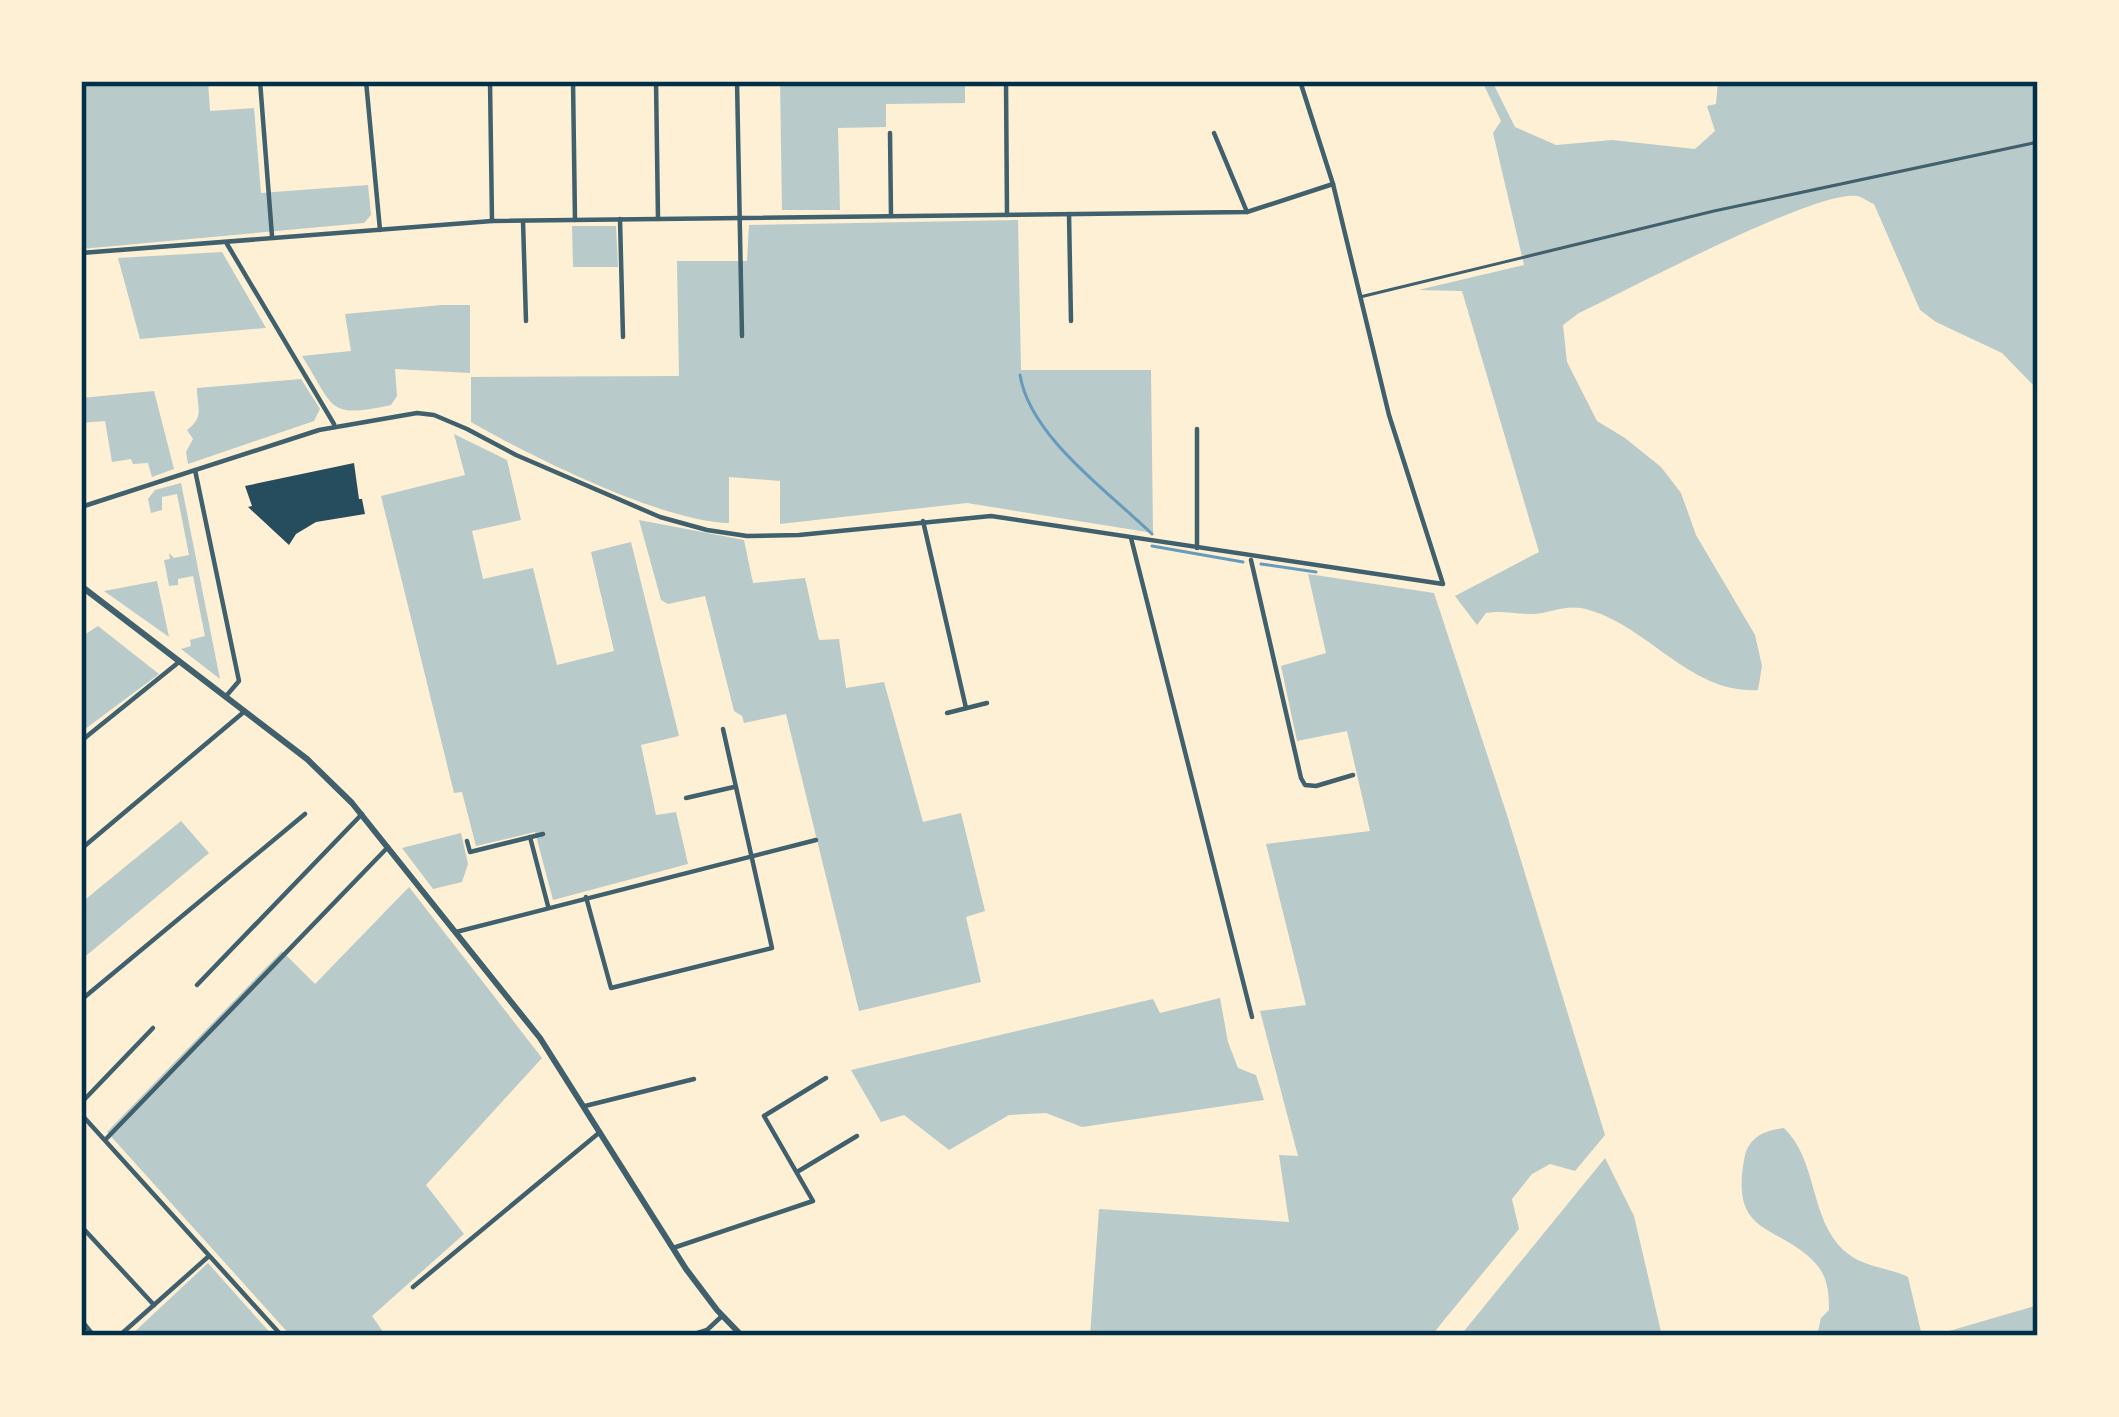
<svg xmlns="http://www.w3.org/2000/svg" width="2119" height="1417" viewBox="0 0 2119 1417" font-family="Arial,sans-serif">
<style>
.green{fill:#b9caca}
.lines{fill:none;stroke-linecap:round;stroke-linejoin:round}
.stream{stroke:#669bbc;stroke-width:3}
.building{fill:#264d5e}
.service{stroke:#3f606c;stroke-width:3}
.minor{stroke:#3f606c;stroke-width:4.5}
.tertiary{stroke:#3f606c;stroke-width:6}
.neatline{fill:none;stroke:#003049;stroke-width:4.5}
</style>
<rect width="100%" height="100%" fill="#fdf0d5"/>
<!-- green -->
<g class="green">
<path d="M81 81H208L210 111 254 108 261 193 368 185 371 215 364 223 81 249Z"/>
<path d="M780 81H965V103L886 104V127L838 128 840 210H782Z"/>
<path d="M1482 81H1492L1515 127 1556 145 1612 140 1695 149 1715 131 1707 106 1716 104 1718 81H2038V390L2002 353 1936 322 1920 310 1874 204C1868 202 1863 197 1857 196 1817 189 1626 291 1579 313L1563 325 1567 362 1597 421 1625 438 1661 467 1681 493 1696 535 1755 635 1762 666 1758 690C1691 694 1649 627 1589 610 1567 603 1553 613 1533 614 1516 614 1503 610 1486 613L1477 625 1455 596 1539 552 1462 291 1418 290 1524 265 1493 133 1501 121Z"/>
<path d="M1018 220 1021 370H1151L1153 533 967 503 780 524V481L729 477V523C663 522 530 456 471 422V377L679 376 677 261H747L749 225Z"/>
<path d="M572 226H616L618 267H573Z"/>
<path d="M222 252 266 328 140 339 118 258Z"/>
<path d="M442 305H470V373L395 369 397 396 391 405C326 419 335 408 302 356L351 351 345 314Z"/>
<path d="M301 379 320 409 314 421 188 464 186 452 193 439 187 430C205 416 197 408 197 388Z"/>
<path d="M154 391 174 469 152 477 148 463 133 464 131 459 112 462 105 421 81 423V398Z"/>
<path d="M454 434 507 460 521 520 472 531 483 579 533 568 557 665 614 651 591 552 631 542 679 736 641 745 656 815 676 812 688 864 553 900 535 832 476 846 462 792 454 793 381 496 465 475Z"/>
<path d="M181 483 220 679 181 649 191 646 190 640 205 636 193 576 178 579V585L169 586 164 560 170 559 169 553 174 558 189 555 177 494 162 497V510L151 513 148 499 155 490Z"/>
<path d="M639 520 744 540 753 583 805 578 819 640 839 639 846 688 884 682 923 822 961 813 985 911 966 917 981 982 859 1011 786 714 744 723 742 716 734 711 705 596 668 604 661 600Z"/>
<path d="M1308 574 1434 593 1507 815 1605 1135 1575 1171 1550 1164 1532 1174 1512 1199 1519 1229 1431 1336H1090L1099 1209 1289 1222 1279 1155 1298 1156 1260 1011 1306 1005 1266 844 1370 831 1347 731 1297 741 1281 666 1326 653Z"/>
<path d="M157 581 169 637 104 591Z"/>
<path d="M98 626 159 674 81 732V637Z"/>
<path d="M181 821 209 853 81 960V903Z"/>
<path d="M461 833 468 864 462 882 433 889 402 848Z"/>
<path d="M409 887 542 1058 426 1185 464 1234 372 1316 386 1336H291L107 1132 282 951 315 984Z"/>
<path d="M1220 998 1228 1042 1238 1068 1256 1075 1264 1100 1082 1127 1046 1113 1009 1115 949 1150 904 1115 881 1122 851 1070 1153 999 1160 1013Z"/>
<path d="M1784 1128C1819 1162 1809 1222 1847 1253 1865 1268 1888 1267 1908 1277L1922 1336H1817L1821 1318 1829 1310C1829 1294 1828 1278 1817 1265 1781 1223 1730 1239 1744 1160 1748 1138 1762 1131 1784 1128Z"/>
<path d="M1605 1158 1634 1216 1662 1336H1460Z"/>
<path d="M208 1263 273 1336H130Z"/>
<path d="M2038 1305V1336H1932Z"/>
</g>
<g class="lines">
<!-- stream -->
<g class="stream">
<path d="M1020 375C1030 437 1109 492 1152 534"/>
<path d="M1152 546 1243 562"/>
<path d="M1261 564 1316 572"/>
</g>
</g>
<!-- building -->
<path class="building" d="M354 463 359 499H362L365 514 316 522 296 534 289 545 248 507 252 506 245 486Z"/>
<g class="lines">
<!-- service -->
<path class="service" d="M1360 297 1714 211 2038 142"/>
<!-- minor -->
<g class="minor">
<path d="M260 81 272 236"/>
<path d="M366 81 380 230"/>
<path d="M490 81 492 221"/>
<path d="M573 81 575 220"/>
<path d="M656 81 658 219"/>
<path d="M737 81 742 336"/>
<path d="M1006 81 1007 215"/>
<path d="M890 133 891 216"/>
<path d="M1214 133 1247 212"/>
<path d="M1069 214 1071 321"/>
<path d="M620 219 623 337"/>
<path d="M523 221 526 321"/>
<path d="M227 244 334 424"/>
<path d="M81 253 492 221 1247 212 1333 184"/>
<path d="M1197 429V548"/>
<path d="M195 470 239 681 227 695"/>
<path d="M81 507 319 430 417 413 434 415 467 429 516 455 660 517 707 530 747 536 799 535 991 516 1443 584 1389 415 1333 184 1300 81"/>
<path d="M923 521 966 708"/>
<path d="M1131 538 1252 1017"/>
<path d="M1251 560 1301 778 1305 785 1316 786 1353 775"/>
<path d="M947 713 987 703"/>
<path d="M81 741 179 662"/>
<path d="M686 798 734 787"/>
<path d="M530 837 548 906"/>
<path d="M467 841 470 852 543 834"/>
<path d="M81 849 245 711"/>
<path d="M586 897 611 988 772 948 723 729"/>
<path d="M456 932 816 840"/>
<path d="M197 985 362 814"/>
<path d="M81 1000 305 814"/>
<path d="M81 1103 153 1028"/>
<path d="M585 1106 694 1079"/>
<path d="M81 1114 282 1336"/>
<path d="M106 1139 388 847"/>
<path d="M797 1172 857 1136"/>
<path d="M81 1226 154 1305"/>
<path d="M673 1248 813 1201 764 1116 826 1078"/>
<path d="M413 1287 600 1132"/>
<path d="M81 1320 94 1336"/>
<path d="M119 1336 209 1256"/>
<path d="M688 1336 707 1330 722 1316"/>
</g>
<!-- tertiary -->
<path class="tertiary" d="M81 586 307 759 352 803 540 1038 686 1269 717 1310 742 1336"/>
</g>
<!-- border -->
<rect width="2119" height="1417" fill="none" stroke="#fdf0d5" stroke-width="168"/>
<rect x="84" y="84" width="1951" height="1249" class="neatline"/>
</svg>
